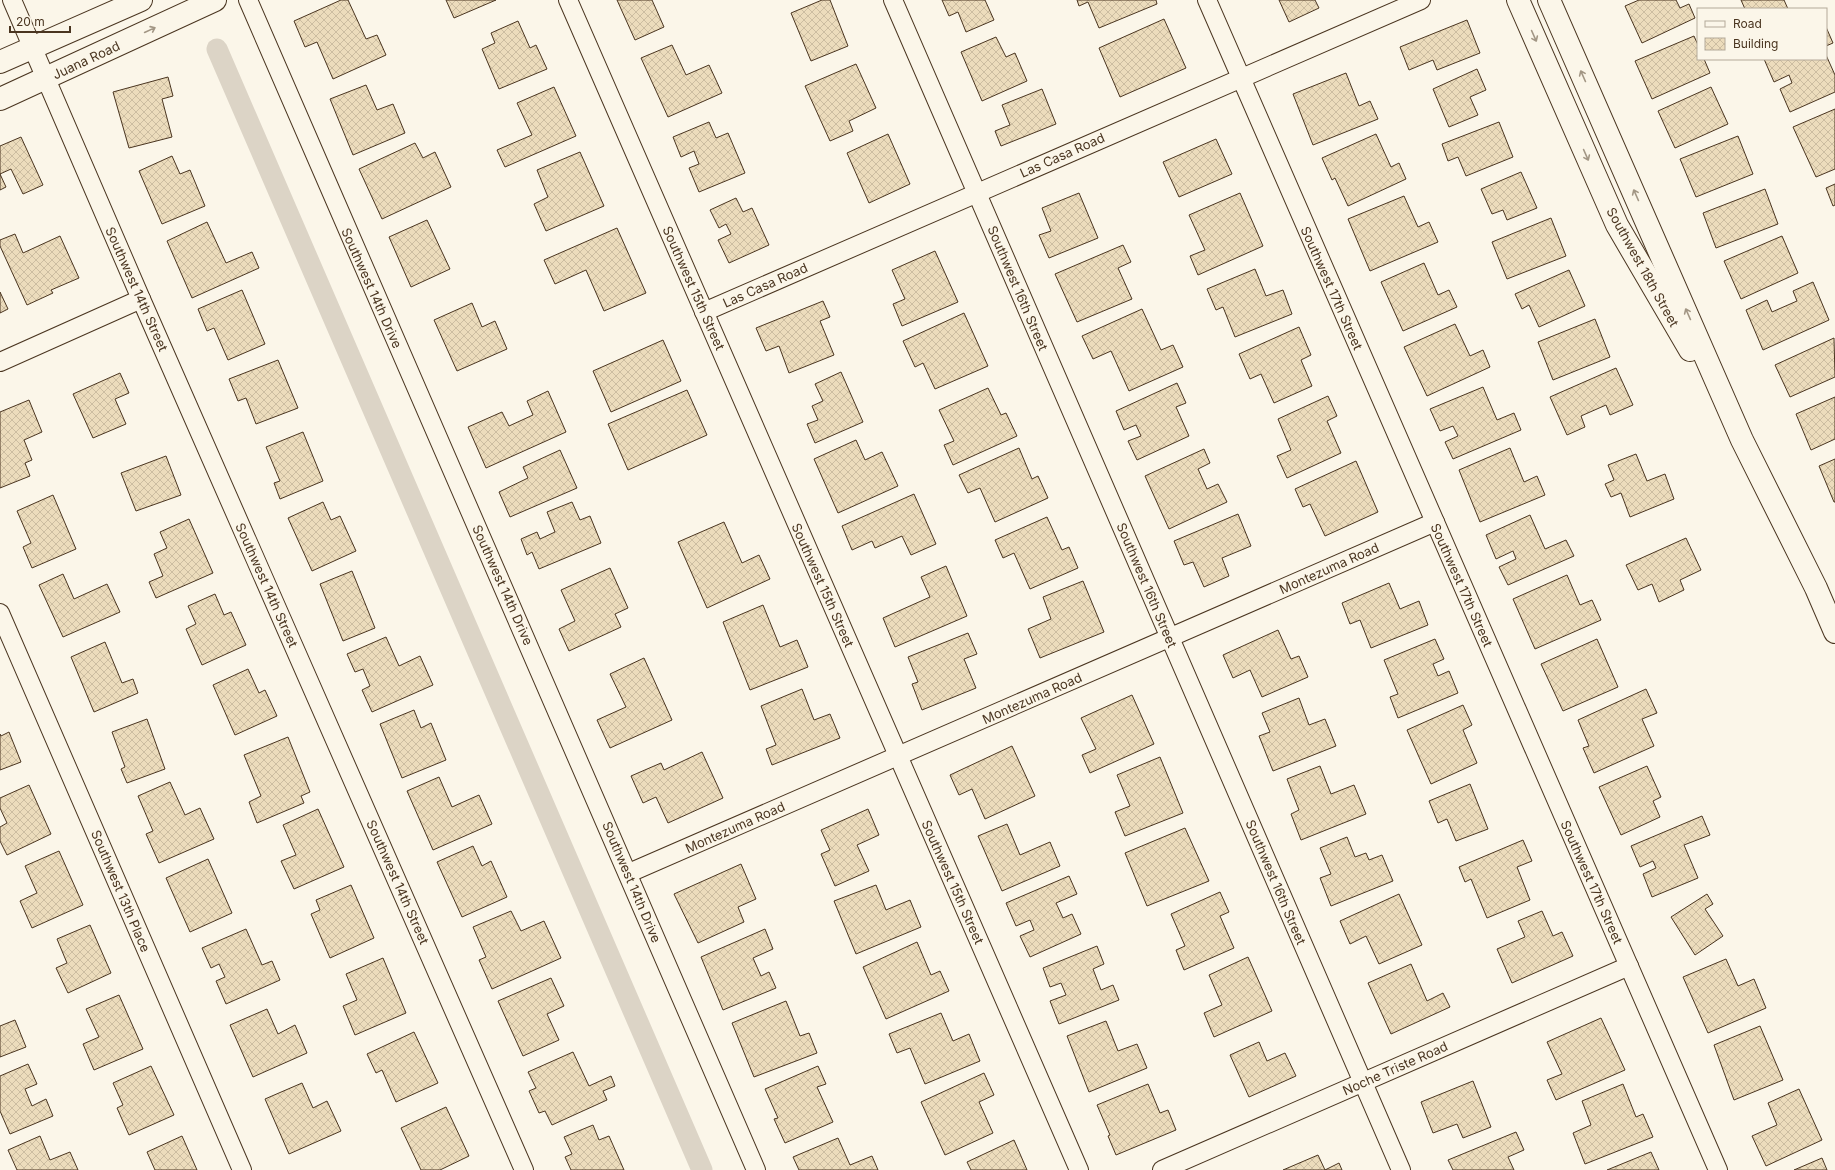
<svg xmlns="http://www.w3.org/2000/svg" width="1835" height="1170" viewBox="0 0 1835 1170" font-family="Inter,sans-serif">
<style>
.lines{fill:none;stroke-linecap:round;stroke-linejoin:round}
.canal{stroke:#dcd4c6;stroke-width:21}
.building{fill:url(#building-cross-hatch);stroke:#4a3520}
.minor-casing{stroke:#4a3520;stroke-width:20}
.tertiary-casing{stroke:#4a3520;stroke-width:24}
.secondary-casing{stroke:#4a3520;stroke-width:24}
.minor{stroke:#fbf6e9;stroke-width:18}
.tertiary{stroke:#fbf6e9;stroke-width:22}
.secondary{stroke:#fbf6e9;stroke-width:22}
.oneway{stroke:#a29684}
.labels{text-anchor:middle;stroke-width:3;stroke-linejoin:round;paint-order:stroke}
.street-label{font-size:13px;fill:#4a3520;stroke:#fbf6e9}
</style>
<defs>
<pattern id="building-cross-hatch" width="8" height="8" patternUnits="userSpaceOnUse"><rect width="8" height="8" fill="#ecdcbc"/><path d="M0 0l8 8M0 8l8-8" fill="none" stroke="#ccbda1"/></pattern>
</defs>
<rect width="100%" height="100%" fill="#fbf6e9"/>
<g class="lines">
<!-- canal -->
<path class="canal" d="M217 49 702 1170"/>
</g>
<!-- building -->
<g class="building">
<path d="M341 0H348L366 39 377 35 386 55 333 79 317 42 305 47 294 21Z"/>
<path d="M446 0H496L454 18Z"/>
<path d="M617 0H652L664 27 635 40Z"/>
<path d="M822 0H830L848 46 811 61 791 13Z"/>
<path d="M942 0H985L994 20 966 32 958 12 949 16Z"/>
<path d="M1077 0H1156L1157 4 1099 28 1088 2 1079 6Z"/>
<path d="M1279 0H1315L1319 8 1289 22Z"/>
<path d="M1639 0H1676L1680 8 1689 4 1695 18 1642 43 1625 6Z"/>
<path d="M1741 0H1784L1788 9H1745Z"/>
<path d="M1164 19 1186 68 1120 97 1099 48Z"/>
<path d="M1467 20 1480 53 1437 70 1433 60 1409 70 1400 47Z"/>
<path d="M518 21 530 48 536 45 547 69 499 89 482 49 495 43 491 33Z"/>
<path d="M1826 27 1833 43 1826 46Z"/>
<path d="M1694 36 1698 45V59H1704L1710 73 1652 99 1635 61Z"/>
<path d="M996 37 1006 57 1015 53 1027 81 982 101 961 52Z"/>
<path d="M672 45 686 75 709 65 722 93 668 117 641 58Z"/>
<path d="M1826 55 1835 75V92L1790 112 1780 89 1792 83 1789 75 1774 82 1764 59H1826Z"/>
<path d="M856 64 876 108 849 121 853 131 830 141 805 86Z"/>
<path d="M1477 69 1486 90 1470 97 1478 115 1449 127 1433 89Z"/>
<path d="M1346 73 1359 106 1370 101 1378 119 1313 145 1293 94Z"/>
<path d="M168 77 173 96 162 99 172 137 129 148 113 92Z"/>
<path d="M366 85 377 110 393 104 405 133 353 155 330 99Z"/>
<path d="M554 87 576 136 505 167 497 150 532 135 517 103Z"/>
<path d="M1711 87 1728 124 1675 148 1658 111Z"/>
<path d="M1042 89 1056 124 1001 146 995 131 1010 125 1002 105Z"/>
<path d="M1835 109V169L1816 177 1793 127Z"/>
<path d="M709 122 716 138 728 133 745 173 699 192 689 168 699 164 694 151 681 157 673 137Z"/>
<path d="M1499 122 1513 157 1466 176 1458 157 1448 161 1442 144Z"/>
<path d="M888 134 910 184 869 203 847 153Z"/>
<path d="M1376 134 1391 167 1399 163 1406 179 1348 206 1335 178 1332 180 1322 158Z"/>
<path d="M1738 136 1753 174 1696 197 1680 159Z"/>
<path d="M21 137 43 185 23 194 11 169 0 174 6 187 0 190V146Z"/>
<path d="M1216 139 1232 174 1179 197 1163 162Z"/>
<path d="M415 143 423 158 435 152 451 187 382 219 359 169Z"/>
<path d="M580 152 604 206 546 231 534 204 548 197 537 170Z"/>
<path d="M172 156 180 174 190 170 205 206 162 224 139 171Z"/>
<path d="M1521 172 1537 208 1507 220 1503 210 1492 214 1481 189Z"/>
<path d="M1835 184V205L1833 206 1826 188Z"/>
<path d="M1765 189 1778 224 1716 248 1703 213Z"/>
<path d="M1079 193 1098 238 1049 258 1039 235 1051 231 1042 208Z"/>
<path d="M1240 193 1263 246 1198 275 1190 256 1205 250 1189 215Z"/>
<path d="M1404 196 1418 227 1429 222 1438 242 1370 271 1348 219Z"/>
<path d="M736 198 743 212 752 208 769 245 729 263 718 240 731 234 726 224 719 228 710 210Z"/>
<path d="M1551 218 1566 256 1507 279 1492 242Z"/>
<path d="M427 220 450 269 411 287 389 237Z"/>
<path d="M207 222 226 263 252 252 259 268 192 298 167 241Z"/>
<path d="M617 228 646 293 604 311 586 270 555 284 544 260Z"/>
<path d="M15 234 23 253 60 236 79 278 51 290 53 293 27 305 0 246V240Z"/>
<path d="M1782 236 1798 273 1741 299 1724 261Z"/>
<path d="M1123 245 1131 262 1118 268 1132 299 1077 322 1055 274Z"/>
<path d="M935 251 958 302 902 326 893 304 905 299 892 270Z"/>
<path d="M1424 263 1438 295 1449 290 1457 307 1403 331 1381 282Z"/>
<path d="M1255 269 1266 296 1283 290 1292 314 1235 337 1223 307 1216 310 1207 289Z"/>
<path d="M1569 270 1585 306 1539 327 1529 305 1522 309 1515 294Z"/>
<path d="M1813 282 1829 320 1763 350 1746 310 1767 300 1772 312 1797 301 1793 291Z"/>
<path d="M242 290 265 344 228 360 214 328 207 331 198 309Z"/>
<path d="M0 292 8 309 0 313Z"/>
<path d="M823 301 830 317 820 321 834 355 789 373 779 346 766 351 756 328Z"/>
<path d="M472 303 482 327 495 321 507 349 457 371 434 320Z"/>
<path d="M1142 309 1161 350 1173 345 1183 367 1129 391 1111 351 1093 359 1082 336Z"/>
<path d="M964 313 988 366 935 389 923 363 915 367 903 341Z"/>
<path d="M1595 319 1610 357 1553 380 1538 342Z"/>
<path d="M1455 324 1470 356 1483 350 1490 367 1427 396 1404 347Z"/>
<path d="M1299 327 1311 355 1301 360 1312 386 1274 403 1261 374 1250 379 1239 354Z"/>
<path d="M1834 338 1835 377 1790 397 1775 365Z"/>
<path d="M663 340 681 381 611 412 593 371Z"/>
<path d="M278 360 298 408 256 424 246 398 238 401 229 379Z"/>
<path d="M1616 368 1633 405 1610 415 1606 405 1581 416 1585 427 1567 435 1550 397Z"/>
<path d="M841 372 863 422 815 443 807 424 818 420 812 406 823 401 815 384Z"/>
<path d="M120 373 129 393 115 399 126 424 93 438 73 394Z"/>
<path d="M1177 383 1186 403 1176 407 1189 436 1137 460 1128 441 1141 436 1136 425 1124 430 1116 411Z"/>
<path d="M1483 387 1497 420 1514 413 1521 430 1453 459 1445 442 1458 436 1453 426 1440 431 1430 409Z"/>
<path d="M988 388 1001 415 1006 413 1017 436 953 465 944 445 954 441 939 410Z"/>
<path d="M687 390 707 435 628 470 608 424Z"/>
<path d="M548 391 566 432 486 468 468 427 502 412 509 426 533 415 527 401Z"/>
<path d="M1328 396 1337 416 1327 421 1341 453 1287 478 1277 456 1291 450 1278 419Z"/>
<path d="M1835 397V439L1811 450 1796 414Z"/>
<path d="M29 400 42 432 24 440 32 460 25 463 30 476 0 488V412Z"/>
<path d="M303 432 323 481 280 499 274 483 280 481 266 447Z"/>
<path d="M856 440 865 460 882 452 898 486 838 513 814 459Z"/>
<path d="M1019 448 1032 479 1038 476 1048 498 995 522 980 488 968 493 959 475Z"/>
<path d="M1510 448 1524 482 1537 476 1545 495 1480 522 1459 470Z"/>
<path d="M1204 449 1210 463 1198 469 1207 489 1218 484 1227 502 1169 529 1145 476Z"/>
<path d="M560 450 577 488 510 517 499 492 528 478 523 467Z"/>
<path d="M1636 454 1647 481 1665 474 1674 499 1630 517 1621 493 1611 497 1605 484 1614 480 1608 465Z"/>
<path d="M166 456 181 495 136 511 121 473Z"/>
<path d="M1835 459V502H1834L1819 466Z"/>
<path d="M1356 461 1378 512 1325 536 1310 504 1303 507 1295 489Z"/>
<path d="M914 494 936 544 911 555 902 536 875 548 872 541 852 550 842 526Z"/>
<path d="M53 495 76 549 32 568 23 547 31 543 17 511Z"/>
<path d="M323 502 331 520 340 516 356 551 312 571 288 518Z"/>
<path d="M572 502 580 520 590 516 601 543 539 569 532 552 527 555 521 539 537 532 540 539 555 532 547 512Z"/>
<path d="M1238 514 1251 546 1222 558 1229 576 1204 587 1193 562 1184 565 1174 541Z"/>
<path d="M1530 515 1545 549 1566 540 1574 556 1508 585 1499 567 1516 559 1513 551 1496 559 1486 535Z"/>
<path d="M1047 517 1062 550 1069 547 1078 568 1030 589 1014 553 1003 558 995 540Z"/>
<path d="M189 519 213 573 156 598 149 582 163 576 154 554 167 548 160 532Z"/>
<path d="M724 522 742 563 759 555 770 579 707 608 678 542Z"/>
<path d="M1686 538 1701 570 1680 580 1684 590 1659 602 1652 584 1638 590 1626 565Z"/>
<path d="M946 566 967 616 895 647 883 618 930 597 921 577Z"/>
<path d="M610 568 628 608 615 614 621 627 569 651 559 629 575 621 561 590Z"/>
<path d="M352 571 375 628 343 641 320 584Z"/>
<path d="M63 574 74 599 107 584 120 612 63 637 39 585Z"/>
<path d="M1567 575 1580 605 1592 600 1601 620 1535 649 1513 599Z"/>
<path d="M1083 581 1104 632 1040 658 1028 629 1051 619 1043 597Z"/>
<path d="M1389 583 1400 609 1419 601 1428 625 1371 648 1360 620 1350 624 1342 603Z"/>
<path d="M215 594 224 615 231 612 246 645 202 665 186 629 196 624 188 606Z"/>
<path d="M763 605 780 647 797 640 808 667 750 690 723 622Z"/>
<path d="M1278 630 1291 659 1299 656 1308 677 1262 697 1250 670 1233 678 1223 655Z"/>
<path d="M968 633 977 654 964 659 976 688 922 710 912 684 918 682 908 657Z"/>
<path d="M386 637 399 666 420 656 433 685 372 712 362 690 370 686 363 669 355 672 347 654Z"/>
<path d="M1435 639 1444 659 1433 664 1438 676 1449 671 1458 693 1398 718 1390 697 1398 694 1384 660Z"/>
<path d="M1597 639 1618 687 1563 711 1541 664Z"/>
<path d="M105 642 122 683 133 679 138 693 94 712 71 657Z"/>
<path d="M644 658 672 720 610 748 597 720 626 707 610 674Z"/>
<path d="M248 669 259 693 265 690 277 716 235 735 213 685Z"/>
<path d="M802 689 814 720 830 714 840 738 772 765 766 749 776 745 761 706Z"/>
<path d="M1646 689 1657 713 1642 719 1654 746 1594 773 1583 748 1589 746 1578 720Z"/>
<path d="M1132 695 1154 744 1090 773 1082 755 1096 749 1081 718Z"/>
<path d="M1299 698 1309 725 1325 719 1336 746 1273 771 1259 736 1270 732 1262 713Z"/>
<path d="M1463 705 1472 725 1463 730 1477 763 1431 784 1407 730Z"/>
<path d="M414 710 421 728 431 723 446 760 402 778 380 724Z"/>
<path d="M147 719 165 769 127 783 121 769 125 767 112 732Z"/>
<path d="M9 732 21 762 0 770V734L1 736Z"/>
<path d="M288 737 310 792 301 796 304 803 257 823 249 802 261 796 244 755Z"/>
<path d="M1012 746 1035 796 985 819 972 789 959 795 950 775Z"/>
<path d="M702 752 723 798 668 823 656 797 643 803 631 776 661 763 664 770Z"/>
<path d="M1160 757 1183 813 1125 836 1115 812 1130 806 1117 775Z"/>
<path d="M1320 766 1331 794 1354 785 1366 814 1301 840 1291 814 1299 810 1287 779Z"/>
<path d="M1647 766 1661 797 1653 801 1660 817 1621 835 1599 787Z"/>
<path d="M439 777 452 807 479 795 492 824 433 850 407 791Z"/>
<path d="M170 782 185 815 200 808 214 839 159 863 146 834 153 831 138 796Z"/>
<path d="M1470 784 1488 829 1456 841 1447 819 1438 823 1429 801Z"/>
<path d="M29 785 51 834 7 855 0 841V827L7 823 0 808V798Z"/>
<path d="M318 809 344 867 294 889 281 861 296 855 283 825Z"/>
<path d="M868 809 879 835 857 845 869 871 835 886 821 854 830 850 821 830Z"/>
<path d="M1702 816 1710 835 1684 845 1698 878 1652 897 1643 874 1656 868 1653 861 1640 867 1631 846Z"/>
<path d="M1007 824 1020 855 1050 842 1060 866 1002 891 978 836Z"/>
<path d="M1185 828 1209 881 1147 906 1125 853Z"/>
<path d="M1347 837 1355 857 1366 853 1369 860 1382 855 1393 881 1331 906 1320 878 1331 874 1320 848Z"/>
<path d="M1523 840 1532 861 1517 867 1530 900 1487 918 1471 879 1465 882 1459 867Z"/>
<path d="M473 846 482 866 491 861 507 897 462 917 437 862Z"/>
<path d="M59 851 83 905 32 928 20 901 37 893 25 866Z"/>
<path d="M208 859 232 913 190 932 166 878Z"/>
<path d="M741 864 756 899 738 907 744 922 698 943 674 894Z"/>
<path d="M1069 876 1077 894 1056 903 1063 918 1072 914 1081 934 1030 957 1020 936 1034 930 1030 920 1016 926 1006 903Z"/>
<path d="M351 885 374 938 330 958 311 914 320 910 316 900Z"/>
<path d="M876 885 886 910 910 900 921 927 856 954 834 901Z"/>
<path d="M1220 892 1229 912 1220 916 1234 948 1184 970 1176 950 1185 946 1171 914Z"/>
<path d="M1399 894 1422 945 1379 964 1366 936 1350 944 1340 921Z"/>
<path d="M1707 894 1713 904 1705 909 1723 936 1695 955 1671 917Z"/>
<path d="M511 911 521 931 544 921 561 958 492 989 479 960 486 957 473 927Z"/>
<path d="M1542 911 1553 936 1562 932 1573 956 1512 983 1497 949 1525 937 1518 921Z"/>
<path d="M90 925 111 973 68 993 56 968 67 963 57 939Z"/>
<path d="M246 929 262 965 272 961 280 980 226 1004 216 981 225 977 219 964 211 968 202 948Z"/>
<path d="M765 929 773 949 753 958 761 976 769 972 776 988 723 1010 701 957Z"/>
<path d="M917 942 931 975 940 971 949 991 886 1019 863 967Z"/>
<path d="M1097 946 1104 964 1093 969 1101 990 1113 985 1119 1000 1059 1024 1050 1001 1066 995 1061 983 1050 987 1043 968Z"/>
<path d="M1248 957 1272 1011 1214 1037 1204 1013 1222 1005 1209 975Z"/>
<path d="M383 958 406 1013 355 1035 343 1006 357 1000 346 974Z"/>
<path d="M1726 959 1738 986 1754 979 1766 1008 1708 1033 1683 977Z"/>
<path d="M1411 964 1427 1001 1443 993 1450 1007 1391 1034 1368 983Z"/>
<path d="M551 978 564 1006 547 1014 559 1040 523 1056 498 1001Z"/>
<path d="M119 995 143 1049 94 1070 83 1044 99 1037 86 1009Z"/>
<path d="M786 1001 800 1036 809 1033 817 1053 754 1077 732 1023Z"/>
<path d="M267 1009 278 1034 295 1025 307 1053 253 1077 230 1025Z"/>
<path d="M941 1013 953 1041 969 1034 980 1061 925 1084 910 1048 897 1053 889 1034Z"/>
<path d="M1601 1018 1625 1070 1556 1100 1547 1080 1562 1074 1547 1042Z"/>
<path d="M15 1020 26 1047 0 1057V1026Z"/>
<path d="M1106 1021 1118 1051 1137 1044 1147 1068 1089 1092 1067 1036Z"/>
<path d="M1760 1026 1783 1080 1734 1100 1714 1045Z"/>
<path d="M414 1032 438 1083 396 1102 382 1070 376 1073 367 1054Z"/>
<path d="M1259 1042 1267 1061 1285 1053 1296 1076 1249 1097 1230 1055Z"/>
<path d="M573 1052 589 1086 611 1076 615 1086 603 1091 607 1100 552 1125 545 1111 539 1113 529 1091 536 1088 528 1072Z"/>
<path d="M28 1064 37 1084 25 1089 32 1106 46 1099 53 1116 10 1134 0 1111V1076Z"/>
<path d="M151 1066 174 1115 129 1135 117 1108 123 1105 113 1083Z"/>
<path d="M818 1066 826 1084 817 1087 833 1122 785 1143 774 1119 778 1118 765 1089Z"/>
<path d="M984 1073 994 1095 979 1102 993 1133 945 1155 921 1102Z"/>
<path d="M1473 1081 1491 1127 1463 1138 1457 1124 1433 1133 1421 1102Z"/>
<path d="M302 1083 313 1108 327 1101 341 1131 289 1154 265 1099Z"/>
<path d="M1148 1084 1160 1113 1168 1110 1176 1130 1116 1155 1108 1136 1110 1135 1097 1105Z"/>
<path d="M1623 1084 1636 1117 1643 1114 1653 1137 1585 1164 1573 1133 1591 1125 1582 1101Z"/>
<path d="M1799 1089 1822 1140 1766 1166 1752 1136 1777 1125 1768 1103Z"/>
<path d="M446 1107 469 1156 440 1170H421L401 1128Z"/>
<path d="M593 1125 599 1140 609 1136 624 1170H571L565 1157 572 1154 564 1137Z"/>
<path d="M1516 1132 1524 1150 1508 1157 1514 1170H1453L1448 1160Z"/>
<path d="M40 1136 50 1160 70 1152 78 1170H17L8 1150Z"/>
<path d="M182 1136 197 1170H155L147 1152Z"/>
<path d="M838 1138 850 1165 872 1156 878 1170H799L793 1157Z"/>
<path d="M1014 1140 1027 1170H971L967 1162Z"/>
<path d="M1651 1152 1659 1170H1607Z"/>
<path d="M1318 1155 1325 1170 1339 1163 1342 1170H1283Z"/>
<path d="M1822 1158 1827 1170H1794Z"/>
</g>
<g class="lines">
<defs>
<g id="minor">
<path d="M12 0 141 299 524 1170"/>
<path d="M248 0C417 390 588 779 756 1170"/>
<path d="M568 0 1079 1170"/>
<path d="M893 0 1401 1170"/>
<path d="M1207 0 1718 1170"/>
<path d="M704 312 1421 0"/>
<path d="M0 362 141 299"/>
<path d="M0 613 242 1170"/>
<path d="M629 873 1435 522"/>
<path d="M1162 1170 1629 966"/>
</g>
<g id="tertiary">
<path d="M0 62 141 0"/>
<path d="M0 99 215 0"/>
</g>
<g id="secondary">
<path d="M1518 0 1617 225 1690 350"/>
<path d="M1549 0 1742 440 1816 588 1835 632"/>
</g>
</defs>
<!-- minor casing -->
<use href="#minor" class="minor-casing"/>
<!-- tertiary casing -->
<use href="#tertiary" class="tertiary-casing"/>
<!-- secondary casing -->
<use href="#secondary" class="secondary-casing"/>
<!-- minor -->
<use href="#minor" class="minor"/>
<!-- tertiary -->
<use href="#tertiary" class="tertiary"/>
<!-- secondary -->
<use href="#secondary" class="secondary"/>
</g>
<!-- one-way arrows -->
<defs><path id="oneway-shaft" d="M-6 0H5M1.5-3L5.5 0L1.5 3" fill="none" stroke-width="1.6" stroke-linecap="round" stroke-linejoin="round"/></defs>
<g class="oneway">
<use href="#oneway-shaft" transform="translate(150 30) rotate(-25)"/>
<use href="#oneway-shaft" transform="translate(1534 36) rotate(66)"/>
<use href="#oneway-shaft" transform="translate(1583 76) rotate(-114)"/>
<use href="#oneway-shaft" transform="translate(1586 155) rotate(66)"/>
<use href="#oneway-shaft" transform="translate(1636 195) rotate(-114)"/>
<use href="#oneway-shaft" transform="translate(1688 314) rotate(-114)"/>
</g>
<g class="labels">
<!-- street labels -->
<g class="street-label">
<text transform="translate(86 60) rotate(-25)" y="5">Juana Road</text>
<text transform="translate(1062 155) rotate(-24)" y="5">Las Casa Road</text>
<text transform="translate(1643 267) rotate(61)" y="5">Southwest 18th Street</text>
<text transform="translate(765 285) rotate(-24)" y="5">Las Casa Road</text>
<text transform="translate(372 288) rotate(66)" y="5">Southwest 14th Drive</text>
<text transform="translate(694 288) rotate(66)" y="5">Southwest 15th Street</text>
<text transform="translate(1018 288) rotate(67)" y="5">Southwest 16th Street</text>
<text transform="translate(1332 288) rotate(66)" y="5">Southwest 17th Street</text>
<text transform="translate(137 289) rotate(66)" y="5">Southwest 14th Street</text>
<text transform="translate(1329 568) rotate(-24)" y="5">Montezuma Road</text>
<text transform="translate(267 585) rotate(66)" y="5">Southwest 14th Street</text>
<text transform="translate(503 585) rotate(66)" y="5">Southwest 14th Drive</text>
<text transform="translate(823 585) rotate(66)" y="5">Southwest 15th Street</text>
<text transform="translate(1147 585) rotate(67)" y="5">Southwest 16th Street</text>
<text transform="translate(1462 585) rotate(66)" y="5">Southwest 17th Street</text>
<text transform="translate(1032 698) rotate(-24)" y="5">Montezuma Road</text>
<text transform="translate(735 827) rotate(-24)" y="5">Montezuma Road</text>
<text transform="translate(398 882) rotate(66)" y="5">Southwest 14th Street</text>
<text transform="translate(632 882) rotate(67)" y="5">Southwest 14th Drive</text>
<text transform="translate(953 882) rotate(66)" y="5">Southwest 15th Street</text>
<text transform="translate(1276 882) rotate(67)" y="5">Southwest 16th Street</text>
<text transform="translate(1592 882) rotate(66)" y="5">Southwest 17th Street</text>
<text transform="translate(121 891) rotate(67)" y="5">Southwest 13th Place</text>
<text transform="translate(1395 1068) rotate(-24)" y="5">Noche Triste Road</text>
</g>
</g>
<!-- legend -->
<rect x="1697" y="8" width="130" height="52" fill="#fbf6e9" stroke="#b4a999"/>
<rect x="1705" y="21" width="20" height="6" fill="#fbf6e9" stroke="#b4a999"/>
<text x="1733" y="28" font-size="12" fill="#4a3520">Road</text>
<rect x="1705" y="38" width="20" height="12" fill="url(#building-cross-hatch)" stroke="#b4a999"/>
<text x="1733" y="48" font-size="12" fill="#4a3520">Building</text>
<!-- scale -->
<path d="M10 26v6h60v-6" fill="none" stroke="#4a3520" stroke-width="2"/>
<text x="16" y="26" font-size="12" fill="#4a3520" stroke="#fbf6e9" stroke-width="3" paint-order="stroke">20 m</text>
</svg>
